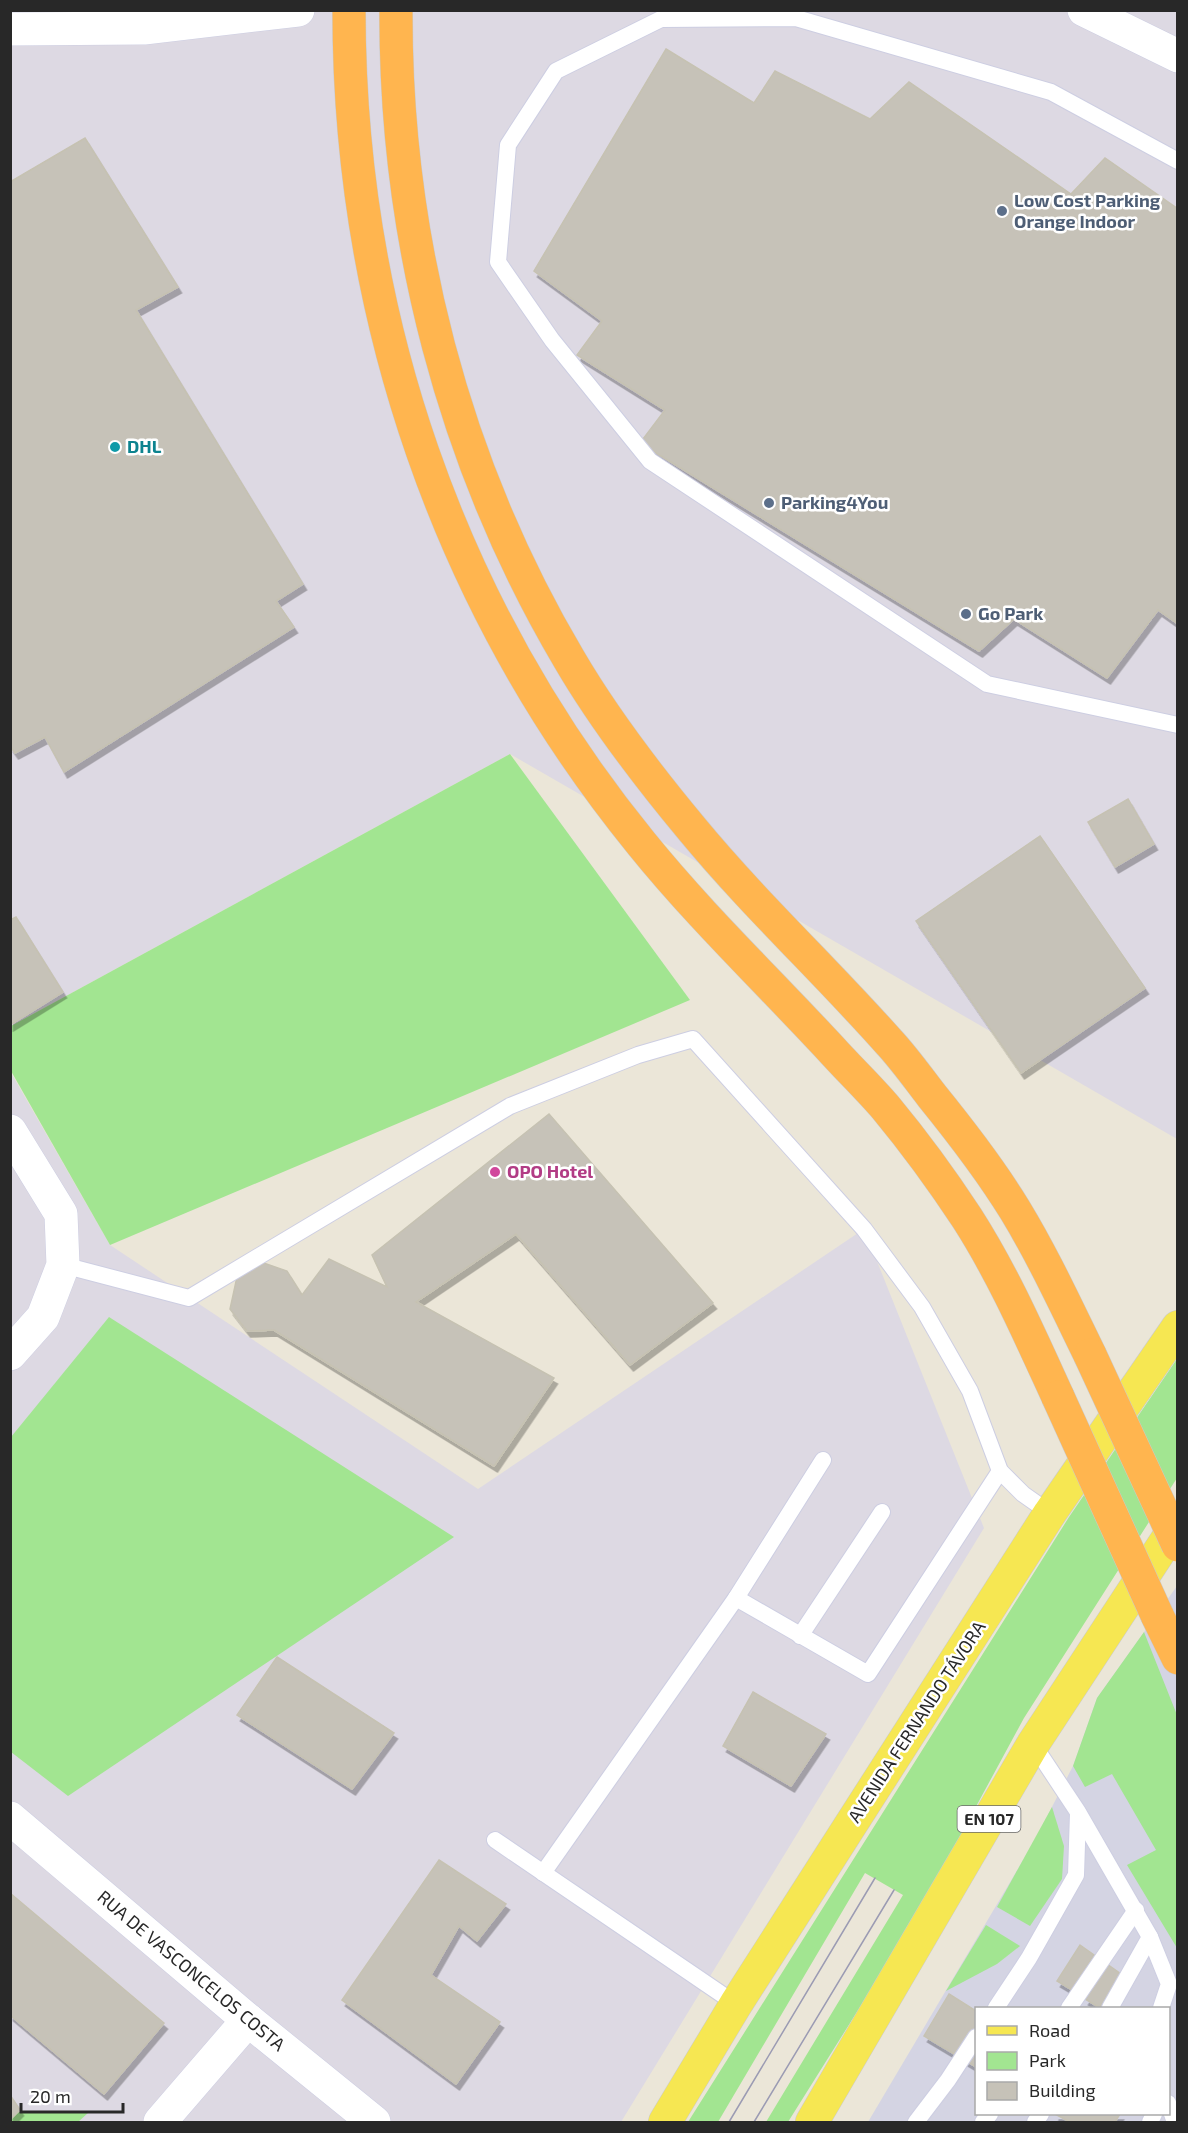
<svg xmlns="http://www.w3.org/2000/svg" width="1188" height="2133" viewBox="0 0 1188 2133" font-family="'Exo 2',sans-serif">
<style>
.industrial{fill:#ddd9e3}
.airport{fill:#d4d4e3;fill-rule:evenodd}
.green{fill:#a2e591}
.building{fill:#c6c2b8;stroke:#c6c2b2;stroke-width:1.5;filter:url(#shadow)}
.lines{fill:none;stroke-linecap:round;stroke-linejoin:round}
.service-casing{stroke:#cdcee2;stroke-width:18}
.minor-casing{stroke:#cdcee2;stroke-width:34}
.secondary-casing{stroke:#cdcee2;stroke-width:34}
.primary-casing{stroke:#cbcbcb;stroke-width:34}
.motorway-casing{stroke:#cbcbcb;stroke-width:34}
.service{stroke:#fff;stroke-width:16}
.minor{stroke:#fff;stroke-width:33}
.secondary{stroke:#fff;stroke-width:33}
.primary{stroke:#f6e752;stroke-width:33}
.motorway{stroke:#ffb54f;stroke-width:33}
.tram{stroke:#9b9bb3;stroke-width:1.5}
.motorway-bridge-casing{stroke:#cbcbcb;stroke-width:34;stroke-linecap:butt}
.motorway-bridge{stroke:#ffb54f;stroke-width:33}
.service-dot{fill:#5c6f8a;stroke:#fff;stroke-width:2}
.culture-dot{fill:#0f9aa8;stroke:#fff;stroke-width:2}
.hotel-dot{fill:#d1479c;stroke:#fff;stroke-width:2}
.labels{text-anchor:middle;stroke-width:5;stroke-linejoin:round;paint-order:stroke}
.shield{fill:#fff;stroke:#686868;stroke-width:1.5}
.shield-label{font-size:16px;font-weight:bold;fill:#282828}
.service-label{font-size:18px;font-weight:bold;fill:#4e5e75;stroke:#fff;text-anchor:start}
.culture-label{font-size:18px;font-weight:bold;fill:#0d838f;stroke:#fff;text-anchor:start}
.hotel-label{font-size:18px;font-weight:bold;fill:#b23c85;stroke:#fff;text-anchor:start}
.street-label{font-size:18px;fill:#282828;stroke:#fff}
</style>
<defs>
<filter id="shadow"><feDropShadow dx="3.5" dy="6" stdDeviation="0" flood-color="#0004"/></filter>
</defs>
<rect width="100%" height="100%" fill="#ebe6d8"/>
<!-- industrial -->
<g class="industrial">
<path d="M11 11H1177V1139L510 754 11 1026Z"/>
<path d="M10 1071 110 1245 478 1489 864 1229 984 1528 621 2122H11Z"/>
</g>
<!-- airport -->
<path class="airport" d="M1177 1586V2122H868L1035 1840 1073 1766 1097 1698ZM976 2008H1168V2114H976Z"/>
<!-- green -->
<g class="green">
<path d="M510 754 690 1000 110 1245 11 1071V1026Z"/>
<path d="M109 1317 454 1537 68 1796 11 1752V1437Z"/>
<path d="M1177 1359V1478L1024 1718 914 1921 788 2122H766L903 1895 865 1873 718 2122H688L1069 1517Z"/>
<path d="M1144 1632 1177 1715V1948L1127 1865 1156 1850 1112 1774 1085 1787 1073 1766 1097 1698Z"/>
<path d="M1052 1807 1064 1846 1062 1879 1030 1926 997 1907Z"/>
<path d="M986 1925 1020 1946 997 1964 946 1991Z"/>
<path d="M11 2112 88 2113 78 2122H11Z"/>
</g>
<!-- building -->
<g class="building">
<path d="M666 49 754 103 775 71 870 119 909 82 1071 194 1105 158 1178 209V624L1158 610 1107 678 1014 619 979 651 640 443 665 410 577 355 602 321 534 271Z"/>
<path d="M85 138 178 287 136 310 303 584 276 601 294 627 64 772 45 737 15 753 10 746V182Z"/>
<path d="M1128 799 1154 844 1115 867 1088 822Z"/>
<path d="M1040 836 1145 988 1021 1073 916 921Z"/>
<path d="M16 917 63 992 10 1025V920Z"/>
<path d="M549 1114 713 1303 630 1365 516 1234 416 1302 554 1378 494 1466 274 1330 247 1331 230 1309 237 1277 261 1262 287 1271 302 1295 329 1259 387 1287 372 1255Z"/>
<path d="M277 1657 394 1733 352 1789 237 1715Z"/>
<path d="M753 1692 826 1734 791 1786 723 1746Z"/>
<path d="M439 1860 506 1904 477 1941 459 1926 431 1975 500 2022 456 2084 342 2000Z"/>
<path d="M10 1893 164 2023 104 2094 10 2015Z"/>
<path d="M1080 1945 1094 1955 1072 1990 1057 1981Z"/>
<path d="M1107 1964 1121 1974 1100 2008 1085 1999Z"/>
<path d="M949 1994 976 2011V2067L924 2036Z"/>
<path d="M10 2095 20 2110 10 2120Z"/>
<path d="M1055 2114H1120L1115 2122H1070Z"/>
</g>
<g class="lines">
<defs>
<g id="service">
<path d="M1178 161 1051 92 796 18 661 19 556 71 508 145 498 262 552 340 650 461 987 684 1178 725"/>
<path d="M63 1265 189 1298 510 1106 638 1055 693 1039 864 1229 922 1307 970 1391 1000 1471 1023 1494 1050 1513"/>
<path d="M823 1460 736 1598 868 1674 1000 1471"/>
<path d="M800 1636 882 1512"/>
<path d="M1033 1744 1078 1812 1150 1937 1110 2008"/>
<path d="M495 1840 736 2004"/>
<path d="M543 1873 736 1598"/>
<path d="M1150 1937 1169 1984 1161 2008"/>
<path d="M996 2008 1029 1958 1076 1875 1078 1813"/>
<path d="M1069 2008 1136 1910"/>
<path d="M1168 2103 1175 2122"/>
<path d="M916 2122 948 2080 976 2037"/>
<path d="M983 2122 990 2114"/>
<path d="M1035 2122 1041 2114"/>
<path d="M1150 2122 1154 2114"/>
</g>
<g id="minor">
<path d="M10 1131 61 1214 63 1265 43 1317 10 1354"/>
<path d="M10 1818 248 2020 374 2122"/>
<path d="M160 2122 248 2020"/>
</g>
<g id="secondary">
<path d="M1084 10 1178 56"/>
<path d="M10 29 144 28 298 10"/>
</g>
<g id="primary">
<path d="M665 2122 736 2004 1050 1513 1178 1327"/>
<path d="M812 2122 1033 1744 1178 1523"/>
</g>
<g id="motorway">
<path d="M349 10C349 315 448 606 641 843 699 915 768 981 831 1049 849 1069 869 1088 886 1108 915 1143 942 1180 967 1218 1003 1274 1030 1336 1058 1397"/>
<path d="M396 10C395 237 453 463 569 659 604 719 647 775 692 829 754 904 824 969 888 1041 904 1058 918 1078 932 1096 962 1133 990 1169 1015 1210 1043 1256 1066 1306 1090 1355"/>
<path d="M1157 1615 1178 1658"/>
</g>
</defs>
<!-- service casing -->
<use href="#service" class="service-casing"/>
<!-- minor casing -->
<use href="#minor" class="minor-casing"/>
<!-- secondary casing -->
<use href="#secondary" class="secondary-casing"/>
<!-- primary casing -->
<use href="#primary" class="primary-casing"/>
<!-- motorway casing -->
<use href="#motorway" class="motorway-casing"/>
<!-- service -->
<use href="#service" class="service"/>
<!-- minor -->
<use href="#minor" class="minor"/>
<!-- secondary -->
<use href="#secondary" class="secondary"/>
<!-- primary -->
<use href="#primary" class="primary"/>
<!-- motorway -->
<use href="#motorway" class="motorway"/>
<!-- tram -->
<g class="tram">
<path d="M729 2122 875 1878"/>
<path d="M754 2122 894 1890"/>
</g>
<defs>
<g id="motorway-bridge">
<path d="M1090 1355 1178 1545"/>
<path d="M1058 1397 1157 1615"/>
</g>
</defs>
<!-- motorway-bridge casing -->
<use href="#motorway-bridge" class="motorway-bridge-casing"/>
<!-- motorway-bridge -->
<use href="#motorway-bridge" class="motorway-bridge"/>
</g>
<!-- markers -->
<g class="service-dot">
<circle cx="1002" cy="211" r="6"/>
<circle cx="769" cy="503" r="6"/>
<circle cx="966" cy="614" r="6"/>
</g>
<circle class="culture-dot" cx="115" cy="447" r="6"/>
<circle class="hotel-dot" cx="495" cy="1172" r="6"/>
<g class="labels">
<!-- shield labels -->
<rect class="shield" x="957.5" y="1806" width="63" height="26" rx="4.5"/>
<g class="shield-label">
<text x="989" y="1825">EN 107</text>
</g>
<!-- service labels -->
<g class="service-label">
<text x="1014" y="207">Low Cost Parking<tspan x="1014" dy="21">Orange Indoor</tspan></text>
<text x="781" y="509">Parking4You</text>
<text x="978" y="620">Go Park</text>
</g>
<!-- culture labels -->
<g class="culture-label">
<text x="127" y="453">DHL</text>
</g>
<!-- hotel labels -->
<g class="hotel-label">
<text x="507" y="1178">OPO Hotel</text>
</g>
<!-- street labels -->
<g class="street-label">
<text transform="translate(917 1722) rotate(-57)" y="6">AVENIDA FERNANDO TÁVORA</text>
<text transform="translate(191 1971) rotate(40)" y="6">RUA DE VASCONCELOS COSTA</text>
</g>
</g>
<!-- border -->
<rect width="1188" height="2133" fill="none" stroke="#282828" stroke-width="24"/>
<!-- legend -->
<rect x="975" y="2007" width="195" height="108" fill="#ffffff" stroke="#a9a9a9" stroke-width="1.5"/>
<rect x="987" y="2026" width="30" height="9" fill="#f6e752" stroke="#a9a9a9" stroke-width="1.5"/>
<text x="1029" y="2037" font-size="18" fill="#282828">Road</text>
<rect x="987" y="2052" width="30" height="18" fill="#a2e591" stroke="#a9a9a9" stroke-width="1.5"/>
<text x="1029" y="2067" font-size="18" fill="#282828">Park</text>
<rect x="987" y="2082" width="30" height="18" fill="#c6c2b8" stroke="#a9a9a9" stroke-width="1.5"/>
<text x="1029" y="2097" font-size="18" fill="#282828">Building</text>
<!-- scale -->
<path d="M21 2103v9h102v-9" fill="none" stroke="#282828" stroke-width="3"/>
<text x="30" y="2103" font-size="18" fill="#282828" stroke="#ffffff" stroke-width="4.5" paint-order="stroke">20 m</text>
</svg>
